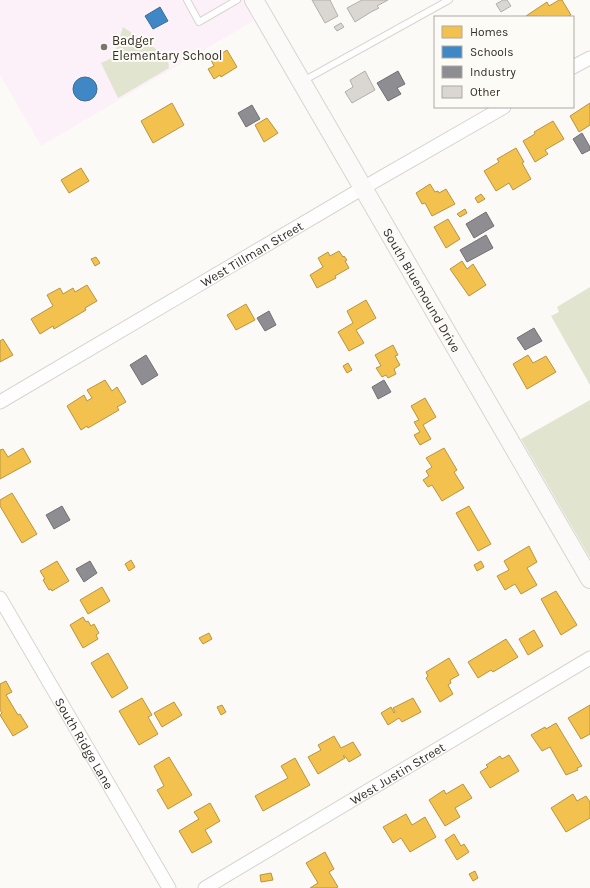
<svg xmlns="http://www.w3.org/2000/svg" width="590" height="888" viewBox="0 0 590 888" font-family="Karla,sans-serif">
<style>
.education{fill:#fdf1f9}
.green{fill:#e1e5d0}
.homes{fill:#f2c14e;stroke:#b99542}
.schools{fill:#3f88c5;stroke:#3c6d95}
.industry{fill:#8d8d92;stroke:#727072}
.building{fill:#dad6d1;stroke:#b2afaa}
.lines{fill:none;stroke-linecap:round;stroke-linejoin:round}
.service-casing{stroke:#d8d5cf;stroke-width:8}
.minor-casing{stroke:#d8d5cf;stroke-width:15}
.secondary-casing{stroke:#d8d5cf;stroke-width:20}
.service{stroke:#fffefe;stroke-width:6}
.minor{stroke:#fffefe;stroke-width:13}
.secondary{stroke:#fcf9f9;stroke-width:18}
.poi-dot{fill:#7a756f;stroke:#fdfbf6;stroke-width:1.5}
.labels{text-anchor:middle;stroke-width:4;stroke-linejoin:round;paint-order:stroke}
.poi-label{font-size:13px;fill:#342e26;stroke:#fdfbf6;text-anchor:start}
.street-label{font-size:13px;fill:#342e26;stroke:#fdfbf6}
</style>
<rect width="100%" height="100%" fill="#fcfaf7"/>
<!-- education -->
<path class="education" d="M0 0H244L255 20 41 146 0 75Z"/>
<!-- green -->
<g class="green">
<path d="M123 27 155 48 160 54 168 59 169 68 118 98 101 63 110 59 114 55Z"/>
<path d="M590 287V385L551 316 559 312 557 307Z"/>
<path d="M590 400V558L521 439Z"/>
</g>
<!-- homes -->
<g class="homes">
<path d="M559 0H562L571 15 567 17 526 16 547 2 549 6Z"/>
<path d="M227 50 237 67 221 77 220 75 214 79 208 69 214 66 211 60Z"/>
<path d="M172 103 184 125 153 143 141 121Z"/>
<path d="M590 103V125L579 132 570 116Z"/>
<path d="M267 118 278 133 264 142 255 125Z"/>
<path d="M553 121 564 139 545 150 548 154 535 162 523 141 535 134 534 132Z"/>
<path d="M516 148 524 162 522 163 531 179 513 190 509 183 496 191 484 171 499 162 497 159Z"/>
<path d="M81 168 89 181 69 193 61 180Z"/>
<path d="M430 184 435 192 438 191 439 193 446 189 455 204 432 216 425 203 422 204 416 193Z"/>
<path d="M481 194 485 199 478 203 475 198Z"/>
<path d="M465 209 467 213 460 217 457 214Z"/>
<path d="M448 219 460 239 446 248 434 227Z"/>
<path d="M339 251 343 257 344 256 347 260 345 261 349 268 335 276 336 278 317 288 310 275 323 267 318 258 328 252 330 256Z"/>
<path d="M96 257 100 263 95 266 91 259Z"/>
<path d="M462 261 467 269 473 264 486 285 469 296 450 269Z"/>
<path d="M87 285 97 301 85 308 86 310 54 329 53 326 40 334 31 319 53 306 47 295 60 288 63 294 73 288 75 292Z"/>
<path d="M366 300 376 318 356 330 364 343 349 351 338 332 353 323 347 311Z"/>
<path d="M246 304 255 320 236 330 227 315Z"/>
<path d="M3 339 13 355 0 362V341Z"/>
<path d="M393 345 398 355 395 356 400 365 394 369 396 374 388 378 386 375 382 377 376 368 381 366 375 355Z"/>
<path d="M528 355 533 363 546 356 556 372 527 389 513 364Z"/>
<path d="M348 363 352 370 347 373 343 366Z"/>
<path d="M105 380 112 391 117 387 126 402 117 407 119 410 88 428 87 426 81 430 67 406 84 395 87 401 92 398 87 390Z"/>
<path d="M425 398 436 417 423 425 431 439 420 445 414 435 420 432 414 422 419 420 411 406Z"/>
<path d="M23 448 31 462 0 479V450L3 449 8 457Z"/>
<path d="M444 448 457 470 454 472 464 488 442 501 432 485 428 487 423 480 429 476 426 471 432 467 426 458Z"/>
<path d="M12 493 37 534 22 543 0 506V500Z"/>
<path d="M469 506 491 544 478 551 456 513Z"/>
<path d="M529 546 537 562 527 568 537 585 521 594 515 584 505 590 497 576 509 570 504 561Z"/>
<path d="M131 560 135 567 129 571 125 564Z"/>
<path d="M57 561 69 581 52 591 51 589 49 590 43 580 45 579 40 571Z"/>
<path d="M481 561 484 567 477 571 474 565Z"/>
<path d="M102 587 110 601 88 614 80 600Z"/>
<path d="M556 591 577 625 561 635 541 599Z"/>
<path d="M83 617 86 622 88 621 91 626 94 624 99 633 96 635 98 639 83 648 70 625Z"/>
<path d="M534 630 543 646 528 655 519 639Z"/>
<path d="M209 633 212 639 203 644 199 638Z"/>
<path d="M506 639 518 657 493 672 491 670 478 678 468 662Z"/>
<path d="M108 653 128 688 112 698 91 663Z"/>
<path d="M449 658 459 675 450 680 451 683 448 685 453 694 440 702 426 678 428 676 426 672Z"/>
<path d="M6 681 12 692 6 695 18 715 20 714 28 727 13 736 0 715 2 713 0 710V684Z"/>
<path d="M142 698 152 715 148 717 158 734 139 745 119 711Z"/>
<path d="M413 698 421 712 402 722 399 718 388 725 381 713 391 707 394 713 395 712 393 708Z"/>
<path d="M174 702 182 715 162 727 154 713Z"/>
<path d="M222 705 226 712 221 715 217 707Z"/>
<path d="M590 705V734L581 739 568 718Z"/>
<path d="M556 723 582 766 577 768 578 770 566 775 550 747 542 751 531 735 545 727 546 729Z"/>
<path d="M334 736 341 748 353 742 361 755 349 762 345 756H343L345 758 318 774 308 757 321 750 318 745Z"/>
<path d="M509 755 519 771 490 788 480 772 488 767 486 765 500 756 502 759Z"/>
<path d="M169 757 192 795 168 809 157 790 164 786 154 766Z"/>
<path d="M295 758 310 785 263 811 255 796 288 778 281 766Z"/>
<path d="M463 784 472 798 455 808 460 817 445 826 429 800 444 790 446 794Z"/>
<path d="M573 794 577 801 586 796 590 802V818L566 832 551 808Z"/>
<path d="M210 803 220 821 205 830 212 842 192 853 179 831 199 819 194 812Z"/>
<path d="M406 814 412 825 425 817 436 837 410 852 401 838 393 843 383 827Z"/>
<path d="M454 834 461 846 464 844 469 852 457 860 445 840Z"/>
<path d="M325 852 334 869 329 872 338 887 336 888H310L318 883 306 863Z"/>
<path d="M475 871 478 878 473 881 469 874Z"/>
<path d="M271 873 273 880 261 882 260 875Z"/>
</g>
<!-- schools -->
<g class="schools">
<path d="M160 7 168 21 153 29 145 16Z"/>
<circle cx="85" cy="89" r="12"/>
</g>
<!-- industry -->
<g class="industry">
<path d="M398 71 405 84 397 88 401 94 388 101 377 83Z"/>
<path d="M252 105 260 119 246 127 238 113Z"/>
<path d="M582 133 590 147V150L582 154 573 139Z"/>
<path d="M486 212 494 226 474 238 466 224Z"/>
<path d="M486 235 493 248 467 262 460 250Z"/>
<path d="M269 311 276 325 265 331 257 318Z"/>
<path d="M534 328 542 341 525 350 517 338Z"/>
<path d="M146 355 158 375 142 385 130 365Z"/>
<path d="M384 380 391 392 378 399 372 387Z"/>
<path d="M62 506 70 520 54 529 46 515Z"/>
<path d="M90 561 97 573 84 582 76 569Z"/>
</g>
<!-- building -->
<g class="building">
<path d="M312 0H330L338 16 325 23Z"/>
<path d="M362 0H388L377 6 379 8 371 12 355 22 347 8Z"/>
<path d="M503 0H507L511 6 501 12 496 4Z"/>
<path d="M341 23 344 27 337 31 334 27Z"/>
<path d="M365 71 375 90 352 103 345 92 353 87 350 80Z"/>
</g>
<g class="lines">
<defs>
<g id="service">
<path d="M187 0 199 22 237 0"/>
<path d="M303 81 449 0"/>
</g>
<g id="minor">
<path d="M573 67 590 58"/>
<path id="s1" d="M0 402 363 188 504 107"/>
<path id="s2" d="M0 598 169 888"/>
<path id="s3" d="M205 888 590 658"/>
</g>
<g id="secondary">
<path id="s4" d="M254 0 590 579"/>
</g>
</defs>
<!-- service casing -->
<use href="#service" class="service-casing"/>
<!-- minor casing -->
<use href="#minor" class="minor-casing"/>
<!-- secondary casing -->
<use href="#secondary" class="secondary-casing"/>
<!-- service -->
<use href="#service" class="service"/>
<!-- minor -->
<use href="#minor" class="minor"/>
<!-- secondary -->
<use href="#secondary" class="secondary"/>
</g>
<!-- markers -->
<circle class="poi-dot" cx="104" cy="47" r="4"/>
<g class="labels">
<!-- poi labels -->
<g class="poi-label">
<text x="112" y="45">Badger<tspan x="112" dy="15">Elementary School</tspan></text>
</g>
<!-- street labels -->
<g class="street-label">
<text dy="5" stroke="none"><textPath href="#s1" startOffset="292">West Tillman Street</textPath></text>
<text dy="5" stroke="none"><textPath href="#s4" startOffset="335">South Bluemound Drive</textPath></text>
<text dy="5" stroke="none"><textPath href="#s2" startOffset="168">South Ridge Lane</textPath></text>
<text dy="5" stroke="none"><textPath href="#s3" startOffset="224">West Justin Street</textPath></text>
</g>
</g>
<!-- legend -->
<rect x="434" y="16" width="140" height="92" fill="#fdfbf6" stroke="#ada9a3"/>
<rect x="442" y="26" width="20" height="12" fill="#f2c14e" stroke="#ada9a3"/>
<text x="470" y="36" font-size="12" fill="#342e26">Homes</text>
<rect x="442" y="46" width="20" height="12" fill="#3f88c5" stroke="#ada9a3"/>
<text x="470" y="56" font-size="12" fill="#342e26">Schools</text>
<rect x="442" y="66" width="20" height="12" fill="#8d8d92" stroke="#ada9a3"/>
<text x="470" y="76" font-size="12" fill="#342e26">Industry</text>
<rect x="442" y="86" width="20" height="12" fill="#dad6d1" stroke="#ada9a3"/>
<text x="470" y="96" font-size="12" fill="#342e26">Other</text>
</svg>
